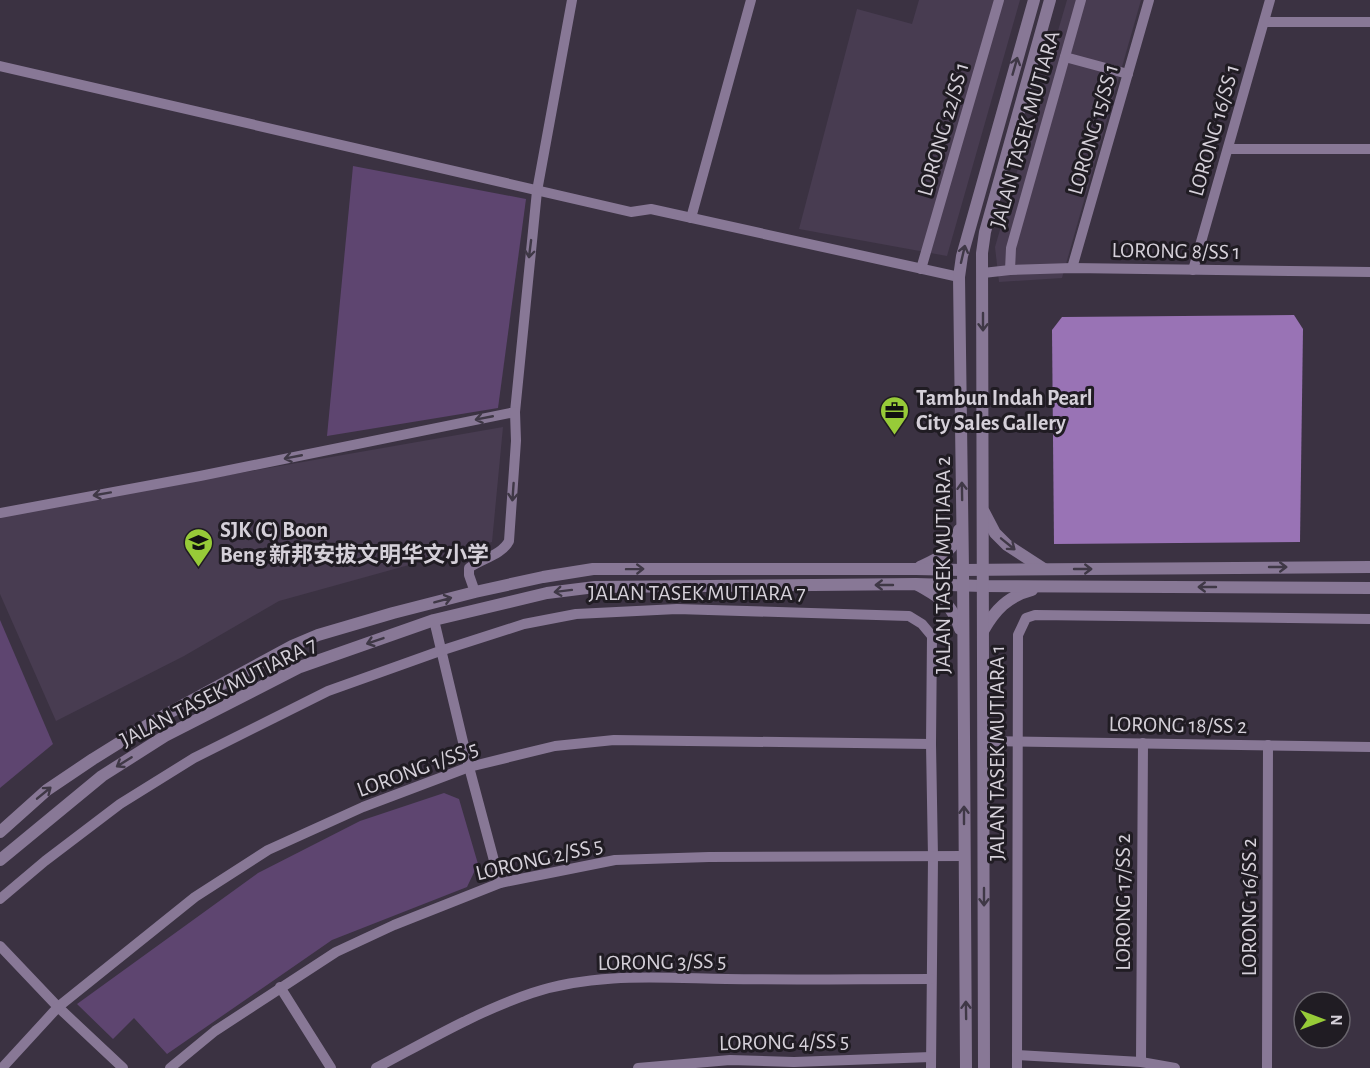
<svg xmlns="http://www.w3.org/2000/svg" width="1370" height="1068" viewBox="0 0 1370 1068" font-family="'Alegreya Sans','Noto Sans SC',sans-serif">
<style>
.built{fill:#483c51}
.green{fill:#5e4570}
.water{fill:#9973b5}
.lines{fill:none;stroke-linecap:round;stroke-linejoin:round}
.minor{stroke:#887896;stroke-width:10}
.tertiary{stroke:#887896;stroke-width:12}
.oneway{stroke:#3f3846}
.labels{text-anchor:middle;stroke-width:6;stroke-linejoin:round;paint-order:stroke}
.street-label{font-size:22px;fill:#d5d0d9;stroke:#201c23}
.poi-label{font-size:22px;font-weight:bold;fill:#d5d0d9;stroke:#201c23;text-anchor:start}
</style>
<rect width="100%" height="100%" fill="#3b3242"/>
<!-- built -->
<g class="built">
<path d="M919 0H1020L947 256 799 229 857 9 912 24Z"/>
<path d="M1067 0H1141L1062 278 999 282 995 247Z"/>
<path d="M503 427 492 542 279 601 184 656 56 721 0 594V515Z"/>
</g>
<!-- green -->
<g class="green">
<path d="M353 166 526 199 498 408 327 436Z"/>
<path d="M0 620 53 744 0 788Z"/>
<path d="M444 793 459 799 478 864 467 887 332 940 167 1054 134 1018 113 1039 77 1004 258 873 360 821Z"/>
</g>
<!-- water -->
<path class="water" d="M1294 315 1303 329 1300 542 1054 544 1052 330 1062 317Z"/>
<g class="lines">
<!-- minor -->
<g class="minor">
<path d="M1264 22H1370"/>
<path d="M1065 57 1128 74"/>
<path d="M0 66 631 212 651 209 959 277"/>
<path d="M1228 149H1370"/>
<path d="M691 218 751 0"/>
<path d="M1072 268 1149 0"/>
<path d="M921 269 999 0"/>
<path d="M1010 270 1011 248 1081 0"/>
<path d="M1193 270 1270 0"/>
<path d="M983 273 1010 270 1072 268 1370 272"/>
<path d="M0 513 200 476 515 412 537 191 572 0"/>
<path d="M475 592 469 575V568C481 559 502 555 509 541L516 441 515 412"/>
<path d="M434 620 469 767 500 883"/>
<path d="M985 741 1370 747"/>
<path d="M0 899 45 861 120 804 194 758 328 691 440 651 524 624 576 614 677 609 909 616 922 624 932 636 931 744 933 857 931 1068"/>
<path d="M0 946 58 1007 123 1068"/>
<path d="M280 987 331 1068"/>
<path d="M1017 1055 1141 1062 1175 1068"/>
<path d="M1141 1062 1143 743"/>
<path d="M2 1068 58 1007 195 897 268 850 363 807 469 767 555 746 614 740 931 744"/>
<path d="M170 1068 215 1031 336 952 394 925 500 883 615 860 709 857 965 856"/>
<path d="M376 1068C427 1041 478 1011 532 993 594 972 662 978 726 979 795 980 863 979 931 979"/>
<path d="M638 1068 730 1060 794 1062 931 1057"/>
<path d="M1017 1068 1018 635 1026 618 1035 615 1370 619"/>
<path d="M1267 1068 1268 745"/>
</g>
<!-- tertiary -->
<g class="tertiary">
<path d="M984 512 995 533 1007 545 1044 569"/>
<path d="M920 567C937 559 956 551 959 530"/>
<path d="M918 585C940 598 952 603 960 629"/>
<path d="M983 631C995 610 1008 596 1032 590"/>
<path d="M0 832 47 790 93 759 154 721 292 646 318 635 393 613 475 592 543 577 593 569H916L963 570 1370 567"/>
<path d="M0 860 102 776 165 736 300 667 434 620 547 593 595 587 916 584 983 586 1370 588"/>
<path d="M966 1068 963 570 959 277 962 256 1034 0"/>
<path d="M984 1068 982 253 985 232 1050 0"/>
</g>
</g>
<!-- one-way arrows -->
<defs><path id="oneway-shaft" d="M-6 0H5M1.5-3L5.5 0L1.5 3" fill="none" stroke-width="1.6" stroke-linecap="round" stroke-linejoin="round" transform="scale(1.5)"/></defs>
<g class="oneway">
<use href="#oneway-shaft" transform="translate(1015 66) rotate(-74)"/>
<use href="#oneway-shaft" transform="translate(530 249) rotate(97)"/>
<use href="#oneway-shaft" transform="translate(963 254) rotate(-77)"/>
<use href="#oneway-shaft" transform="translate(983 322) rotate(90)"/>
<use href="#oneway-shaft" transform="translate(484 418) rotate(169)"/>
<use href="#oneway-shaft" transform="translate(293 457) rotate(169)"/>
<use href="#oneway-shaft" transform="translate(962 491) rotate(-91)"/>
<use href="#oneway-shaft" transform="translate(513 492) rotate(94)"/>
<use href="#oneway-shaft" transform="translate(102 494) rotate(170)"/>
<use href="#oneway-shaft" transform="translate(1008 544) rotate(39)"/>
<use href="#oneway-shaft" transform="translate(1278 567)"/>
<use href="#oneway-shaft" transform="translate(635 569) rotate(-1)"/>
<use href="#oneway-shaft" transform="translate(1083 569)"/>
<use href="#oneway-shaft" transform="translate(884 585) rotate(180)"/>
<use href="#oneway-shaft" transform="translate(1207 587) rotate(-180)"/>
<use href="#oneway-shaft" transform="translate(563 591) rotate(173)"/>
<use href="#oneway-shaft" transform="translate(443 600) rotate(-15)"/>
<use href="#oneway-shaft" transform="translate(375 641) rotate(161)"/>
<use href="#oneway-shaft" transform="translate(124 762) rotate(148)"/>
<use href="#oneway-shaft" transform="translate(44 793) rotate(-39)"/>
<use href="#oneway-shaft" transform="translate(964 815) rotate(-90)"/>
<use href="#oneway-shaft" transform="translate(984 897) rotate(90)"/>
<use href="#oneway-shaft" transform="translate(966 1010) rotate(-91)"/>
</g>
<!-- icons -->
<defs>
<symbol id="office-pin" viewBox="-11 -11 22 30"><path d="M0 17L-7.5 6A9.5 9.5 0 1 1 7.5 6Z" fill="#97cb38" stroke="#201c23"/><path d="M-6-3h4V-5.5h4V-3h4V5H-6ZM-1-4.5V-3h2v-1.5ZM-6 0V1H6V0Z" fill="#111"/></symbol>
<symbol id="school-pin" viewBox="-11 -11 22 30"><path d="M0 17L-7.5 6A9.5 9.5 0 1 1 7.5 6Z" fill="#97cb38" stroke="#201c23"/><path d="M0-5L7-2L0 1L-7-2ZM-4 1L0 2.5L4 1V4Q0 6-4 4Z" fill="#111"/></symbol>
</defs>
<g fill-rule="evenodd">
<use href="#office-pin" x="878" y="394" width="33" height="45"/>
<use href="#school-pin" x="182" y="526" width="33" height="45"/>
</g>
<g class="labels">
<!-- street labels -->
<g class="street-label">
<text transform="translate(942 129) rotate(-74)" y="8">LORONG 22/SS 1</text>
<text transform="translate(1024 129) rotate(-74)" y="8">JALAN TASEK MUTIARA</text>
<text transform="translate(1092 129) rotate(-74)" y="8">LORONG 15/SS 1</text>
<text transform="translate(1213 130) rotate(-74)" y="8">LORONG 16/SS 1</text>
<text transform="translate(1176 250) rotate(1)" y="8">LORONG 8/SS 1</text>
<text transform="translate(942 565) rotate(-90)" y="8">JALAN TASEK MUTIARA 2</text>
<text x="697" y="600">JALAN TASEK MUTIARA 7</text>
<text transform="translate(218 691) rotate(-27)" y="8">JALAN TASEK MUTIARA 7</text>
<text transform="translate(1178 724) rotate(1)" y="8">LORONG 18/SS 2</text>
<text transform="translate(996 753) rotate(-90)" y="8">JALAN TASEK MUTIARA 1</text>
<text transform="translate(417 768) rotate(-20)" y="8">LORONG 1/SS 5</text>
<text transform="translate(539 858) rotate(-13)" y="8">LORONG 2/SS 5</text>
<text transform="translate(1122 902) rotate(-90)" y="8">LORONG 17/SS 2</text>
<text transform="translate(1248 907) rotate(-90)" y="8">LORONG 16/SS 2</text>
<text transform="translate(662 961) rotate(-1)" y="8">LORONG 3/SS 5</text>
<text transform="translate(784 1041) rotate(-1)" y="8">LORONG 4/SS 5</text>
</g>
<!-- poi labels -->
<g class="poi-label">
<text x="916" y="405">Tambun Indah Pearl<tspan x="916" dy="25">City Sales Gallery</tspan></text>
<text x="220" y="537">SJK (C) Boon<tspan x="220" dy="25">Beng 新邦安拔文明华文小学</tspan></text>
</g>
</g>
<!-- north arrow -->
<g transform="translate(1322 1020) rotate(90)"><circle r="28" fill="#201c23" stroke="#68646c" stroke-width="1.5"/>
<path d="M0-4.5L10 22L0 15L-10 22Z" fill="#97cb38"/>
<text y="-9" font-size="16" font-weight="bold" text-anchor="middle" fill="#d5d0d9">N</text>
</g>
</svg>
